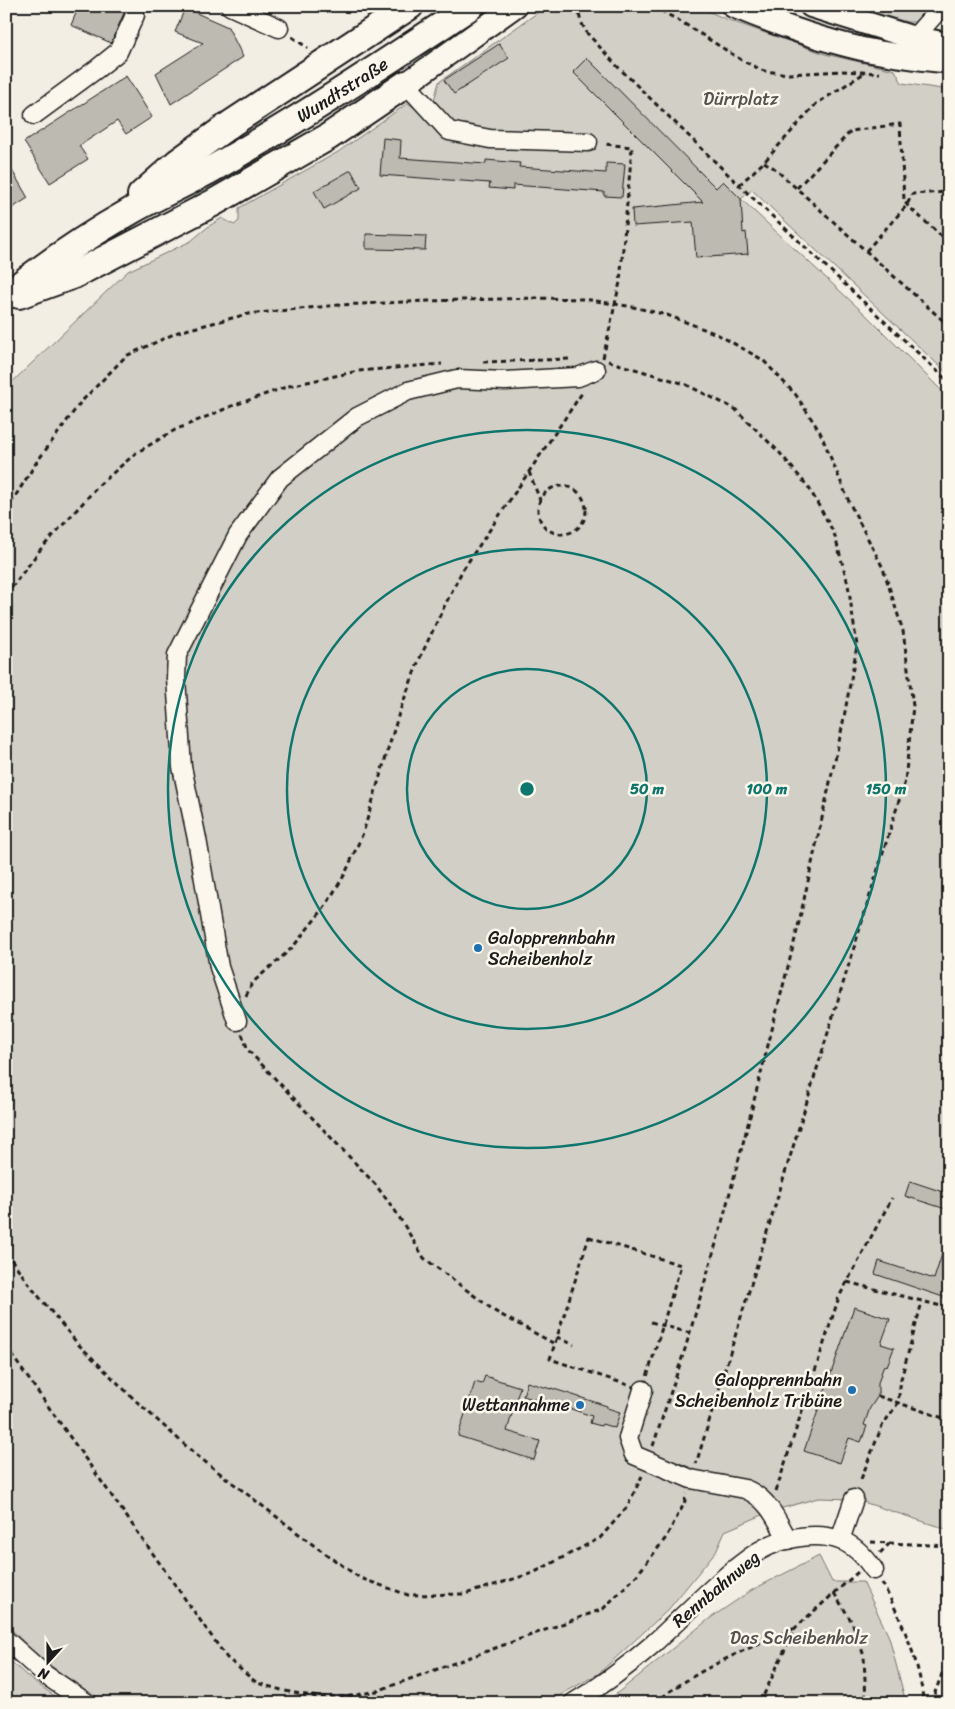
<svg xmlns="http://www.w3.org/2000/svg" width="955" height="1709" viewBox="0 0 955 1709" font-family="Sriracha,sans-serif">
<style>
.green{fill:#d2cfc6;stroke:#777671}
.building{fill:#bdbab1;stroke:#1c1c1c}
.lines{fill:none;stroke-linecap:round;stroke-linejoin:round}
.minor-casing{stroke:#1c1c1c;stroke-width:21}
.major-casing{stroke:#1c1c1c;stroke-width:26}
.highway-casing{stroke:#1c1c1c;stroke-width:30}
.path{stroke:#1c1c1c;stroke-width:3;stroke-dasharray:5 4;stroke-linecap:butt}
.minor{stroke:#fbf7ec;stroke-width:18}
.major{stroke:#fbf7ec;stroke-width:22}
.highway{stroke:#fbf7ec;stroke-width:26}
.ring{fill:none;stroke:#0f766e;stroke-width:2.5}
.poi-dot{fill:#1f6fb2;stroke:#fbf7ec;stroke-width:2}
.labels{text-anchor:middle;stroke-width:5;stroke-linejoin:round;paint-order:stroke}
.street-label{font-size:18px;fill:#1c1c1c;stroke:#fbf7ec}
.park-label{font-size:18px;fill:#53524f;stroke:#fbf7ec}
.poi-label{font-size:18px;fill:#1c1c1c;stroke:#fbf7ec;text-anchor:end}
.centre{fill:#0f766e;stroke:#fbf7ec;stroke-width:2.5}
.ring-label{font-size:15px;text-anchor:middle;font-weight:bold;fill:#0f766e;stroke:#fbf7ec;stroke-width:5;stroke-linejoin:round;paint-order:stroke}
</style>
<rect width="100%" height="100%" fill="#f2eee4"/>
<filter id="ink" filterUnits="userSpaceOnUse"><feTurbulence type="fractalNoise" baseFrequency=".02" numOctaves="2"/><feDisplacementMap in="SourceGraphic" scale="10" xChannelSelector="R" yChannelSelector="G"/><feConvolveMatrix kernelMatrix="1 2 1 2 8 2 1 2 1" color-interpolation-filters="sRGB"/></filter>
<g filter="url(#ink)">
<!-- green -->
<g class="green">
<path d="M547 6H696L726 19 825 54 895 70 902 83 949 90V375L752 190 741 199 867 316 949 398V1530L854 1499 818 1498 772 1511 725 1531 716 1551 668 1610 598 1674 546 1703H107C70 1681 34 1657 6 1623V388L128 271 191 241 209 226 222 218 234 225 239 221V208L338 152 408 103 421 113 433 104 439 82Z"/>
<path d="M849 6H935L922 22H907Z"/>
<path d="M819 1556 832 1582H863L889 1637 906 1703H605L709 1619 752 1590Z"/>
<path d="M6 1657 27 1676 64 1703H6Z"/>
</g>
<!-- building -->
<g class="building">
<path d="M79 6H121L123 8 124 13 111 43 71 25Z"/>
<path d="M185 8 228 27 243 57 171 104 156 73 203 43 175 32Z"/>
<path d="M499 44 509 58 454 94 444 80Z"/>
<path d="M587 58 716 188 723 181 741 199 743 233 746 232 748 254 696 258 693 222 633 226 632 209 703 202 573 72Z"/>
<path d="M126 76 152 117 126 134 117 121 79 146 88 159 50 183 24 142Z"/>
<path d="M383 138 401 140 400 158 486 164V160L520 163 519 167 606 173V163L625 164 622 197 604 196V192L513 185V190L489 188 490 183 380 175Z"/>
<path d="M6 160 28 198 6 212Z"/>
<path d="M351 170 361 188 324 209 314 191Z"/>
<path d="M366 234 426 236 425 250 366 249Z"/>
<path d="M910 1181 949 1194V1210L905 1196Z"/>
<path d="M946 1242 949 1243V1299L875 1274 879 1261 934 1279Z"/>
<path d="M854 1307 890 1319 881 1344 894 1348 887 1366 884 1365 878 1383V1396L870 1408 864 1425 867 1426 861 1442 849 1438 840 1463 804 1451Z"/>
<path d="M485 1376 520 1387 507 1431 540 1441 534 1460 458 1436 475 1382 482 1384Z"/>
<path d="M527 1382 551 1389V1388L607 1406V1408L620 1412 615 1428 602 1424 601 1426 590 1423 592 1416 547 1401V1403L523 1396Z"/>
</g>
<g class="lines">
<defs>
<g id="minor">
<path d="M230 6 279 28"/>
<path d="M914 38 942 6"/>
<path d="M406 84 449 131 490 139 588 142"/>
<path d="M34 115 98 68 118 52 135 15 134 6"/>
<path d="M237 1021 219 967 197 839 182 767 176 678 177 655 238 535 280 478 357 417 408 391 457 379 505 381 578 377 596 370"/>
<path d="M643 1390 628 1438 634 1455 691 1479 745 1489C768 1498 777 1520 788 1540"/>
<path d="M840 1540 854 1499"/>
<path d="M6 1640 44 1674 87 1703"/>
<path d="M573 1703C602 1686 628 1666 653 1644 686 1614 722 1575 759 1551 780 1538 816 1531 840 1540 854 1545 866 1558 874 1570"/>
</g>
<g id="major">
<path d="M733 6C772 22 812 37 854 47 885 55 917 58 949 62"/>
<path d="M811 6 914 38 949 44"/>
<path d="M406 84 515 6"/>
</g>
<g id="highway">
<path d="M141 195 178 162 232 123 410 6"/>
<path d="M19 295 74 275 213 203 328 137 406 84"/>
<path id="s1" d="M6 296C45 264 87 236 131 211 157 196 185 184 212 169 301 119 386 62 471 6"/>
</g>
</defs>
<!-- minor casing -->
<use href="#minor" class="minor-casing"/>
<!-- major casing -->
<use href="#major" class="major-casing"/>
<!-- highway casing -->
<use href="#highway" class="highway-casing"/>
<!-- path -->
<g class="path">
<path d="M577 6 581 22 587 33 617 66 739 185 949 382"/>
<path d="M653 6 688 26 743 61 764 71 789 74 842 71 880 73"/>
<path d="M292 37 308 48"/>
<path d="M764 162 774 168 949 326"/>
<path d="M739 185 764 162 816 104 866 72"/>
<path d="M797 188 851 131 900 124 904 200 907 205 949 243"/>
<path d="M866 251 907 205 912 194 949 192"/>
<path d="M603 358 620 282 632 147 604 144"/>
<path d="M608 361 685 384 735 409 779 452 809 488 834 533 848 584 857 646 842 728 797 931 747 1128 720 1230 685 1349 653 1446"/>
<path d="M483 362 570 359"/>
<path d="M529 472 540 500"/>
<circle cx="562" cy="510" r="24"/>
<path d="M6 511 36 463 80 403 126 356 178 332 248 314 339 305 428 301 535 298 584 299 633 307 667 315 717 334 763 360 796 395 820 432 850 504 883 568 903 631 913 706 905 781 696 1464"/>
<path d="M6 595 40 550 100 484 136 453 175 430 232 406 289 386 358 371 442 364"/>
<path d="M246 996 252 983 292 948 324 908 345 874 363 833 399 713 419 660 441 613 462 571 582 393"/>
<path d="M242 1034 248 1050 375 1184 396 1212 424 1258 496 1312 555 1344"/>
<path d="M589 1237 681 1265 643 1390 550 1359Z"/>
<path d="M6 1252 31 1287 78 1344 136 1401 195 1454 312 1544 360 1578 408 1595 465 1594 533 1573 600 1538 627 1507 642 1476"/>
<path d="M847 1282 949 1308"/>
<path d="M651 1322 690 1333"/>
<path d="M557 1337 574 1345"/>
<path d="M6 1347 227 1658 257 1683 285 1691 317 1697H346L377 1691 603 1609 637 1575 665 1539 684 1504 687 1494"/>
<path d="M878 1396 949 1420"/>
<path d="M861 1479 882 1426 898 1403 901 1379 922 1302"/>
<path d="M949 1479 947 1528 949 1530"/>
<path d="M776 1491 839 1297 892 1198"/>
<path d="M871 1542 949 1546"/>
<path d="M880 1553 890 1543"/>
<path d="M882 1583C900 1616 922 1666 923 1703"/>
<path d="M834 1593 852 1622 864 1656 866 1703"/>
<path d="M655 1703C696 1669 747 1649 795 1628"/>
<path d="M760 1703 795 1628 858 1572"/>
<path d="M931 1703 948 1658 949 1649"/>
<path d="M944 1703 947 1663"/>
</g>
<!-- minor -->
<use href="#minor" class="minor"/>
<!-- major -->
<use href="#major" class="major"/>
<!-- highway -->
<use href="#highway" class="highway"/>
</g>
</g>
<!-- distance rings -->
<g class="ring">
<circle cx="527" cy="789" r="120"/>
<circle cx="527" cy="789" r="240"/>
<circle cx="527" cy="789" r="359"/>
</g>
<!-- markers -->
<g class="poi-dot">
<circle cx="478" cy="948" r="5"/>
<circle cx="852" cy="1390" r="5"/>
<circle cx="580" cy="1405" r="5"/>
</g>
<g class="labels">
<!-- street labels -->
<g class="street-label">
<text dy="6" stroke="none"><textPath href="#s1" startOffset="395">Wundtstraße</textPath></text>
<text transform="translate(716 1589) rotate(-40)" y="6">Rennbahnweg</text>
</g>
<!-- park labels -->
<g class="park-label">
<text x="741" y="105">Dürrplatz</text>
<text x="799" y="1644">Das Scheibenholz</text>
</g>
<!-- poi labels -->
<g class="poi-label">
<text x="488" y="944" text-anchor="start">Galopprennbahn<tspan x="488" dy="21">Scheibenholz</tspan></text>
<text x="842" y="1386">Galopprennbahn<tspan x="842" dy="21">Scheibenholz Tribüne</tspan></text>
<text x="570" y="1411">Wettannahme</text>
</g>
</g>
<circle cx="527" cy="789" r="8" class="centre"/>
<g class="ring-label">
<text x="647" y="794">50 m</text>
<text x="767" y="794">100 m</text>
<text x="886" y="794">150 m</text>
</g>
<!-- margin -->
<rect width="955" height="1709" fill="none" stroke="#fbf7ec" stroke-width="25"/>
<rect x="12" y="12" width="930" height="1684" fill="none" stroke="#1c1c1c" stroke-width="2" filter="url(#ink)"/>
<!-- north arrow -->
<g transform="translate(48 1662) rotate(201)" stroke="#fbf7ec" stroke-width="4" paint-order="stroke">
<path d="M0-4L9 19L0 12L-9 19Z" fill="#1c1c1c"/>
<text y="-8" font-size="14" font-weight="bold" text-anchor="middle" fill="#1c1c1c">N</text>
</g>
</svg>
